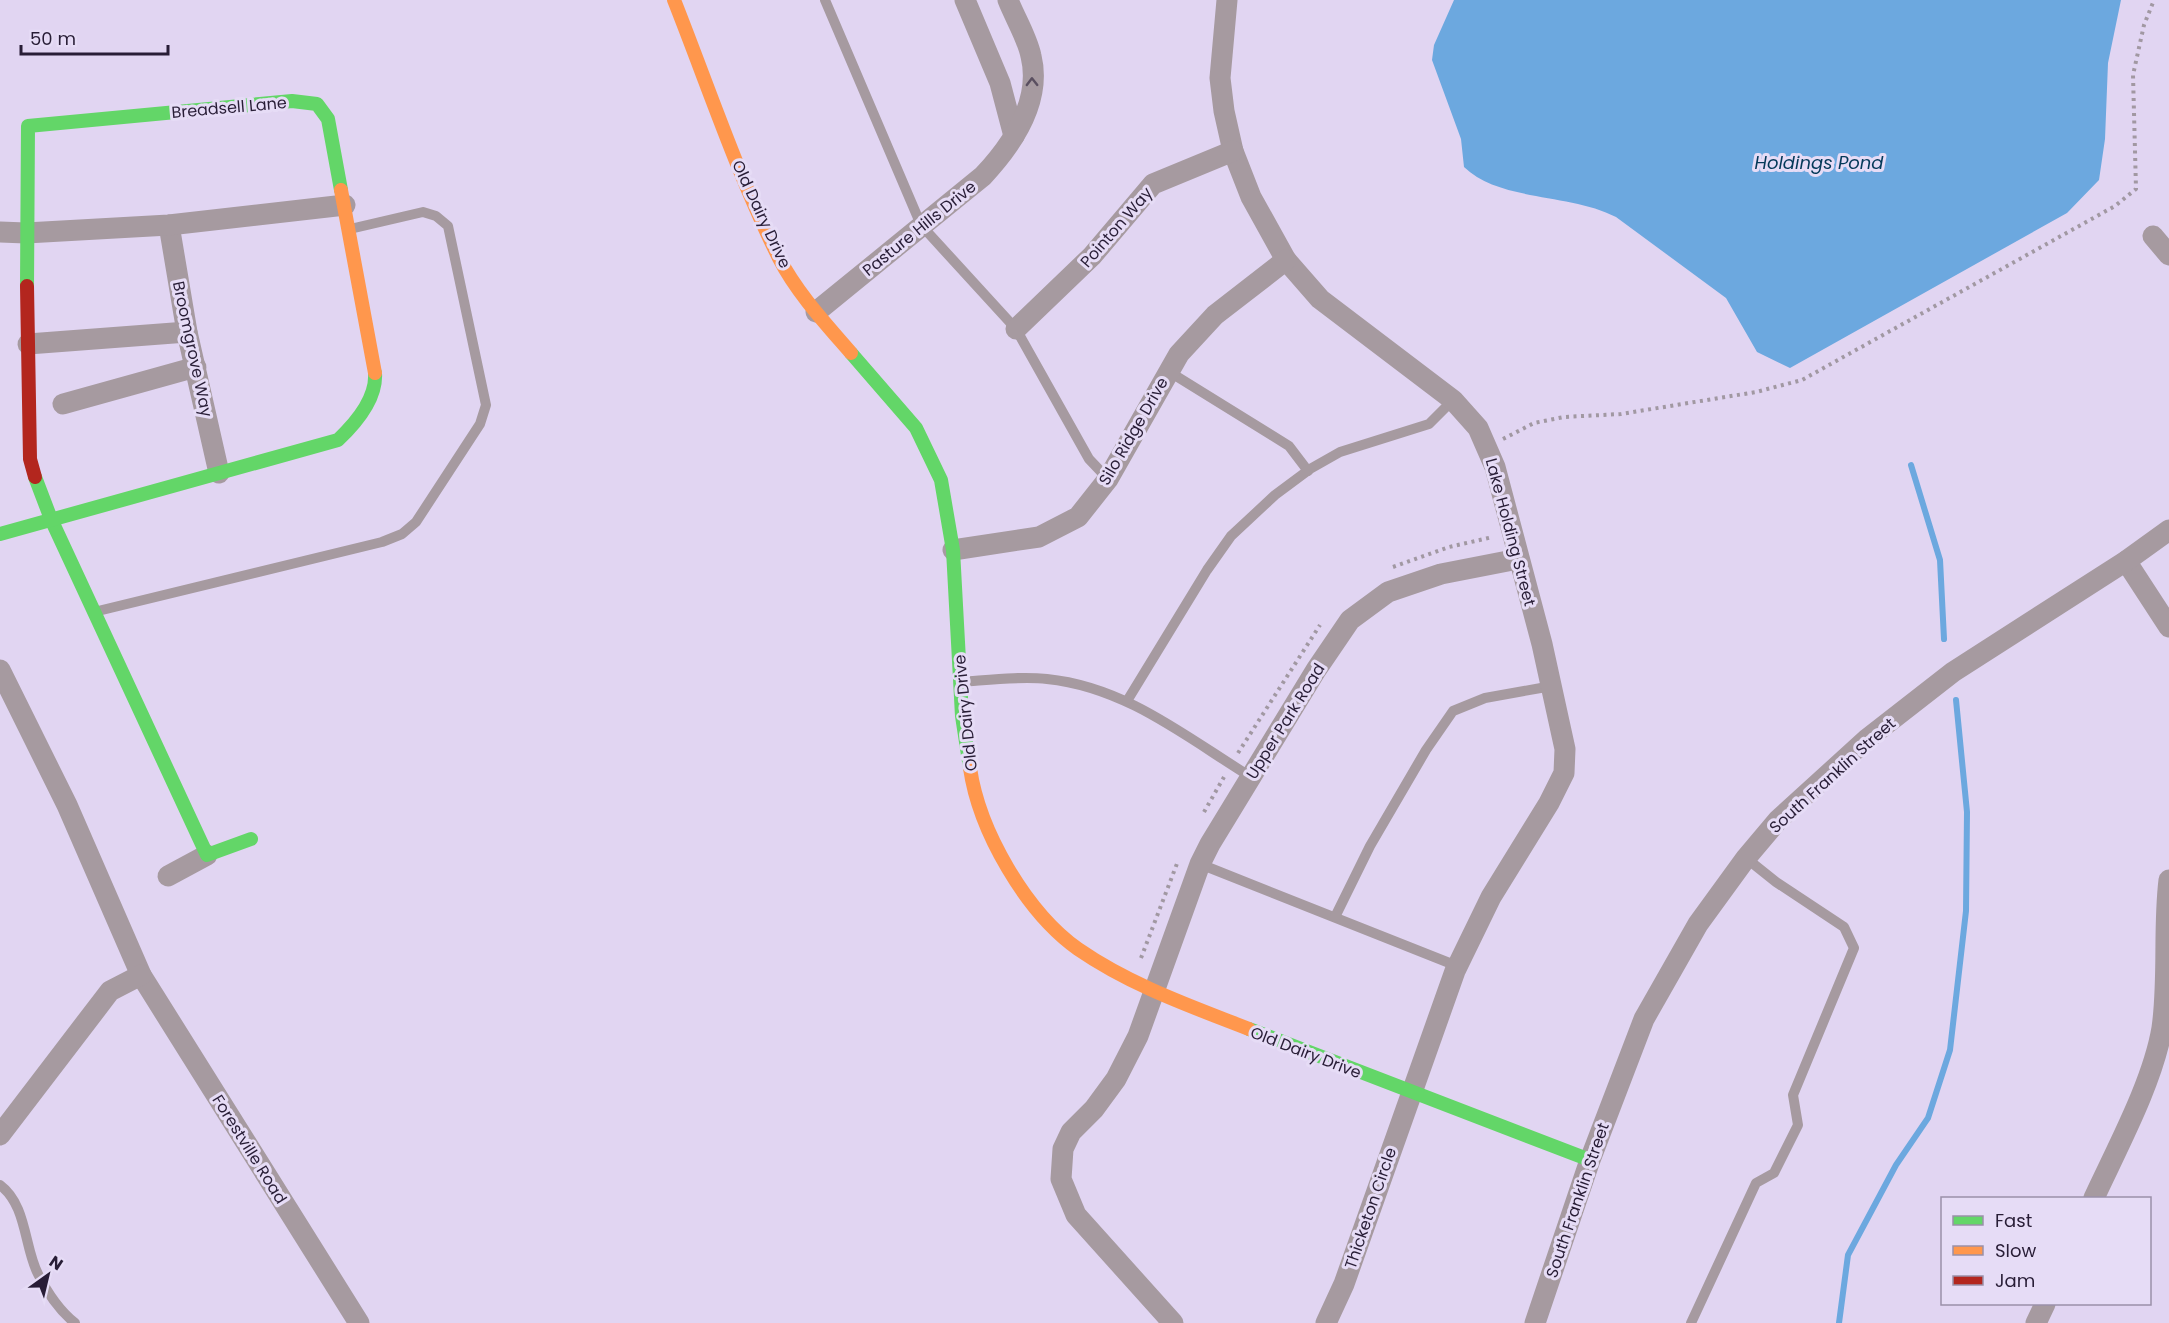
<svg xmlns="http://www.w3.org/2000/svg" width="2169" height="1323" viewBox="0 0 2169 1323" font-family="Poppins,sans-serif">
<style>
.water{fill:#6ca8df}
.lines{fill:none;stroke-linecap:round;stroke-linejoin:round}
.stream{stroke:#6ca8df;stroke-width:6}
.path{stroke:#a198a2;stroke-width:4;stroke-dasharray:3 4.5;stroke-linecap:butt}
.lane{stroke:#a69aa0;stroke-width:10}
.street{stroke:#a69aa0;stroke-width:21}
.fast{stroke:#63d668;stroke-width:14}
.slow{stroke:#ff974d;stroke-width:14}
.jam{stroke:#b3261e;stroke-width:14}
.oneway{stroke:#5a4f60}
.labels{text-anchor:middle;stroke-width:6;stroke-linejoin:round;paint-order:stroke}
.street-label{font-size:16px;fill:#281d36;stroke:#e6dcf6}
.water-label{font-size:18px;font-style:italic;fill:#043959;stroke:#e6dcf6}
</style>
<rect width="100%" height="100%" fill="#e1d5f2"/>
<!-- water -->
<path class="water" d="M1454 0H2121L2108 63 2105 139 2099 180 2067 213 1790 368 1757 352 1726 298 1616 217C1571 193 1500 202 1464 167L1461 139 1432 60 1434 45Z"/>
<g class="lines">
<!-- stream -->
<g class="stream">
<path d="M1911 465 1940 560 1944 639"/>
<path d="M1839 1323 1848 1255 1896 1165 1928 1118 1950 1050 1966 911 1967 812 1956 700"/>
</g>
<!-- path -->
<g class="path">
<path d="M1503 439 1534 423 1564 417 1621 414 1756 392 1802 380 2115 206 2136 189 2133 75 2144 25 2154 0"/>
<path d="M1393 567 1449 547 1493 537"/>
<path d="M1238 753 1320 625"/>
<path d="M1204 812 1224 777"/>
<path d="M1141 958 1178 861"/>
</g>
<!-- lane -->
<g class="lane">
<path d="M825 0 921 225 1016 329 1089 459 1108 479"/>
<path d="M1168 371 1289 446 1308 471"/>
<path d="M98 611 382 542 402 534 416 522 480 424 486 405 448 226 436 216 423 212 350 229"/>
<path d="M961 682C989 680 1020 676 1047 679 1126 687 1186 737 1251 777"/>
<path d="M1127 701 1207 570 1231 536 1275 495 1310 469 1340 452 1429 424 1453 400"/>
<path d="M1200 864 1457 966"/>
<path d="M1335 917 1370 846 1426 750 1453 711 1485 698 1552 686"/>
<path d="M0 1185C27 1205 24 1247 38 1274 47 1292 60 1311 75 1323"/>
<path d="M1691 1323 1756 1183 1774 1173 1798 1125 1793 1095 1854 948 1844 927 1776 882 1746 858"/>
</g>
<!-- street -->
<g class="street">
<path d="M965 0 1000 83 1014 136"/>
<path d="M1227 0 1220 78 1224 111 1233 151 1251 197 1286 260 1320 299 1453 400 1478 428 1495 467 1542 644 1565 749 1564 773 1549 803 1491 897 1455 971 1344 1284 1326 1323"/>
<path d="M169 225 187 332 219 473"/>
<path d="M0 232 26 233 169 225 345 205"/>
<path d="M2153 236 2169 255"/>
<path d="M816 312 983 176C1012 145 1042 101 1031 56 1027 37 1015 18 1008 0"/>
<path d="M1016 329 1092 256 1153 184 1233 151"/>
<path d="M28 344 187 332"/>
<path d="M63 404 196 367"/>
<path d="M953 550 1039 537 1078 517 1108 479 1179 354 1215 315 1286 260"/>
<path d="M2126 561 2169 627"/>
<path d="M0 670 67 805 141 975 359 1323"/>
<path d="M168 876 207 855"/>
<path d="M0 1135 110 991 141 975"/>
<path d="M2094 1198C2117 1148 2153 1082 2162 1028 2169 978 2163 929 2169 880"/>
<path d="M1173 1323 1076 1215 1061 1179 1063 1149 1071 1132 1094 1109 1116 1079 1138 1036 1200 864 1210 844 1316 670 1350 620 1388 592 1441 574 1518 559"/>
<path d="M1535 1323 1590 1160 1644 1019 1698 924 1746 858 1778 820 1867 739 1953 672 2126 561 2169 530"/>
<path d="M2036 1323 2045 1304"/>
</g>
<!-- fast -->
<g class="fast">
<path d="M27 286 28 126 292 101 317 104 328 119 341 190"/>
<path d="M851 353 916 428 941 480 953 550 962 716 970 768"/>
<path d="M35 477 51 519 207 855 251 839"/>
<path d="M0 534 338 440C356 423 377 399 375 373"/>
<path d="M1249 1029 1590 1160"/>
</g>
<!-- slow -->
<g class="slow">
<path d="M674 0C708 86 738 176 779 258 797 293 826 324 851 353"/>
<path d="M341 190 375 373"/>
<path d="M970 768C979 831 1026 912 1078 949 1130 985 1190 1006 1249 1029"/>
</g>
<!-- jam -->
<path class="jam" d="M27 286 30 459 35 477"/>
</g>
<!-- one-way arrows -->
<defs><path id="oneway-chevron" d="M-2-3.5L2.5 0L-2 3.5" fill="none" stroke-width="1.6" stroke-linecap="round" stroke-linejoin="round" transform="scale(1.5)"/></defs>
<use class="oneway" href="#oneway-chevron" transform="translate(1032 82) rotate(-91)"/>
<g class="labels">
<!-- street labels -->
<g class="street-label">
<text transform="translate(229 107) rotate(-5)" y="6">Breadsell Lane</text>
<text transform="translate(762 214) rotate(65)" y="6">Old Dairy Drive</text>
<text transform="translate(1116 227) rotate(-49)" y="6">Pointon Way</text>
<text transform="translate(919 228) rotate(-39)" y="6">Pasture Hills Drive</text>
<text transform="translate(193 349) rotate(78)" y="6">Broomgrove Way</text>
<text transform="translate(1133 431) rotate(-60)" y="6">Silo Ridge Drive</text>
<text transform="translate(1511 532) rotate(75)" y="6">Lake Holding Street</text>
<text transform="translate(965 713) rotate(-96)" y="6">Old Dairy Drive</text>
<text transform="translate(1285 721) rotate(-58)" y="6">Upper Park Road</text>
<text transform="translate(1832 775) rotate(-42)" y="6">South Franklin Street</text>
<text transform="translate(1306 1052) rotate(21)" y="6">Old Dairy Drive</text>
<text transform="translate(250 1149) rotate(58)" y="6">Forestville Road</text>
<text transform="translate(1577 1200) rotate(-71)" y="6">South Franklin Street</text>
<text transform="translate(1370 1208) rotate(-71)" y="6">Thicketon Circle</text>
</g>
<!-- water labels -->
<g class="water-label">
<text x="1819" y="169">Holdings Pond</text>
</g>
</g>
<!-- legend -->
<rect x="1941" y="1197" width="210" height="108" fill="#e6dcf6" stroke="#9a90a9" stroke-width="1.5"/>
<rect x="1953" y="1216" width="30" height="9" fill="#63d668" stroke="#9a90a9" stroke-width="1.5"/>
<text x="1995" y="1227" font-size="18" fill="#281d36">Fast</text>
<rect x="1953" y="1246" width="30" height="9" fill="#ff974d" stroke="#9a90a9" stroke-width="1.5"/>
<text x="1995" y="1257" font-size="18" fill="#281d36">Slow</text>
<rect x="1953" y="1276" width="30" height="9" fill="#b3261e" stroke="#9a90a9" stroke-width="1.5"/>
<text x="1995" y="1287" font-size="18" fill="#281d36">Jam</text>
<!-- north arrow -->
<g transform="translate(48 1275) rotate(34)" stroke="#e6dcf6" stroke-width="4.5" paint-order="stroke">
<path d="M0-4.5L10 22L0 15L-10 22Z" fill="#281d36"/>
<text y="-9" font-size="16" font-weight="bold" text-anchor="middle" fill="#281d36">N</text>
</g>
<!-- scale -->
<path d="M21 45v9h147v-9" fill="none" stroke="#281d36" stroke-width="3"/>
<text x="30" y="45" font-size="18" fill="#281d36" stroke="#e6dcf6" stroke-width="4.5" paint-order="stroke">50 m</text>
</svg>
